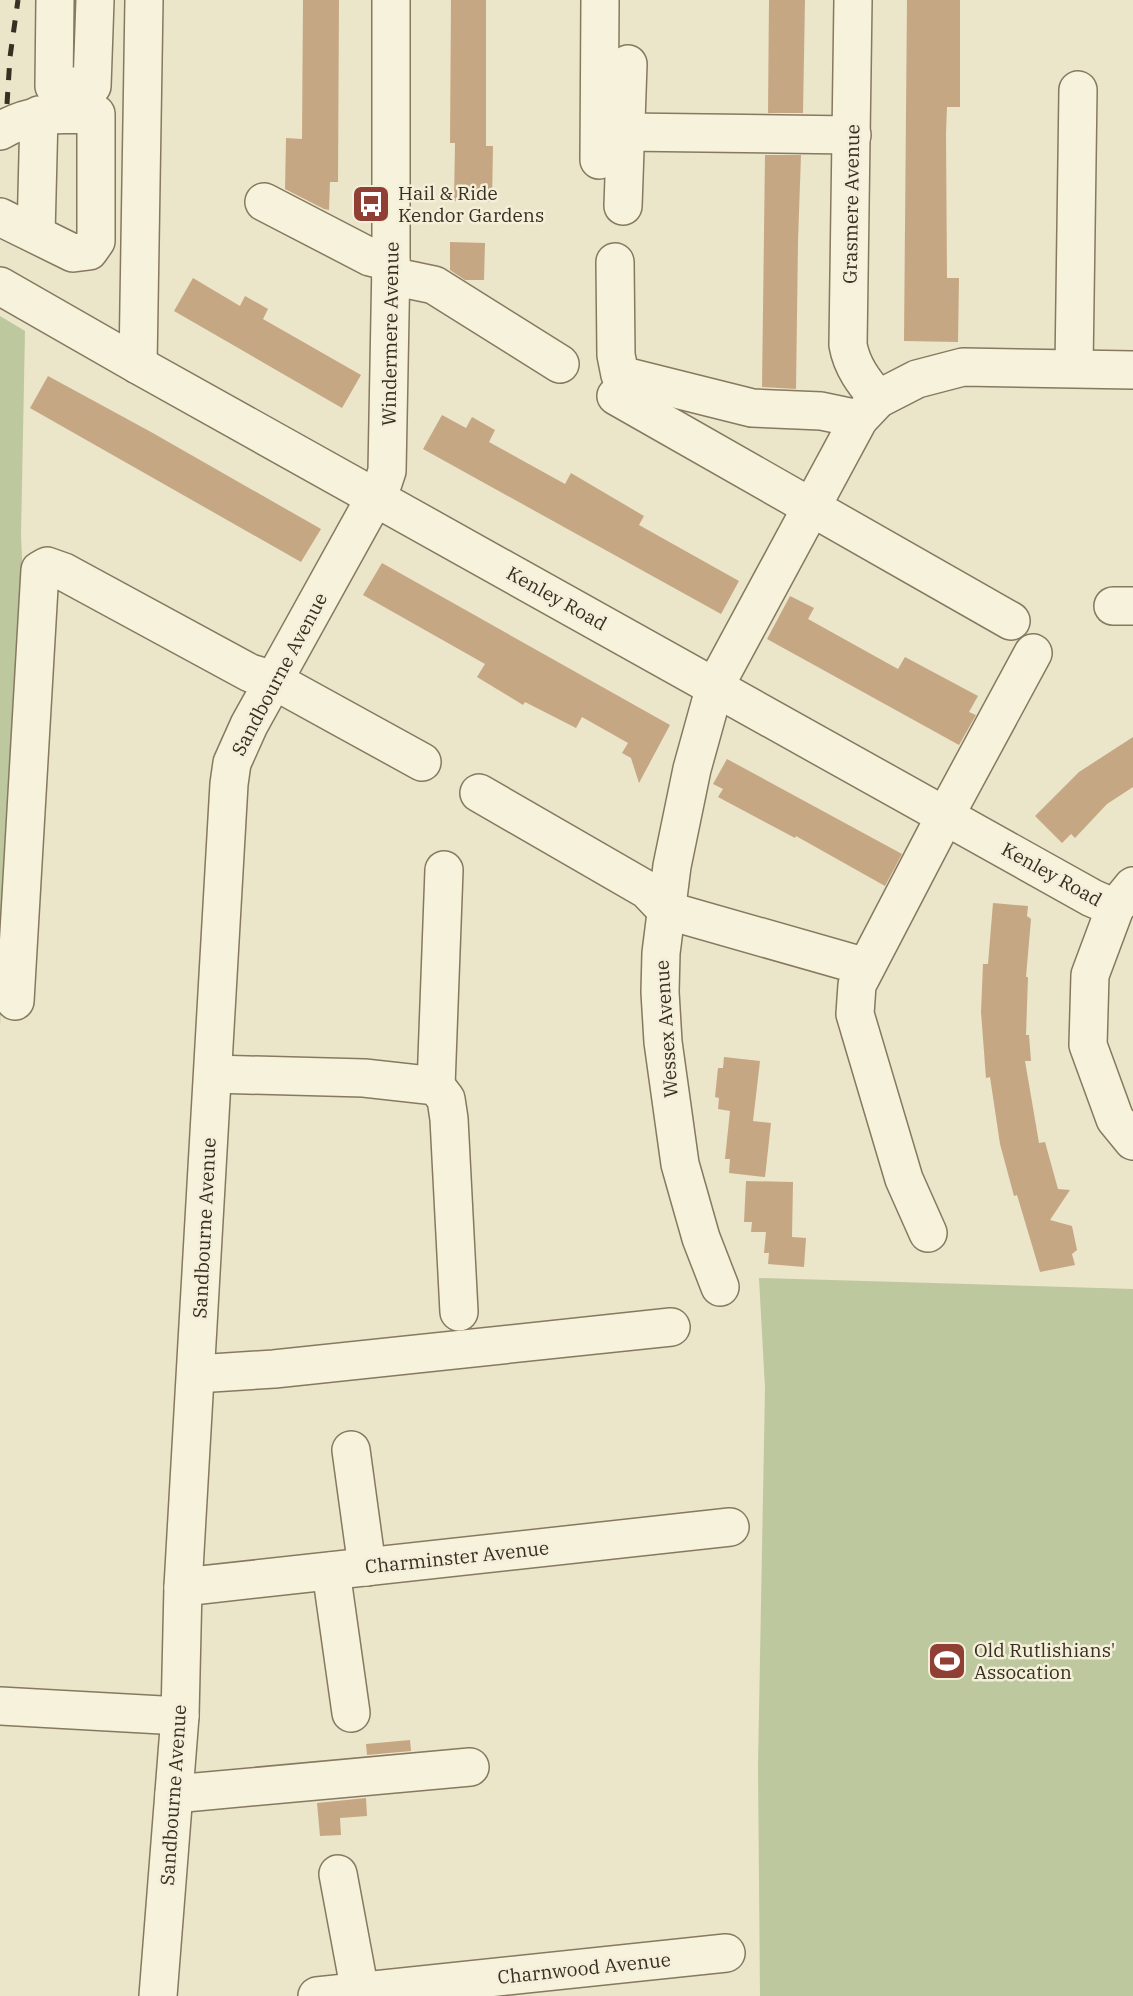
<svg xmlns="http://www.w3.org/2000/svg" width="1133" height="1996" viewBox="0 0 1133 1996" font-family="'IBM Plex Serif',serif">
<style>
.green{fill:#bec89e}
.building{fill:#c6a783}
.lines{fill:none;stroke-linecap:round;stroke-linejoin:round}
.minor-casing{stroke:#86795f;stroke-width:40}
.minor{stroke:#f6f2dc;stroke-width:37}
.rail{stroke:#382f22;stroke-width:5;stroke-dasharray:12 12;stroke-linecap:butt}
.labels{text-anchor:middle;stroke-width:5;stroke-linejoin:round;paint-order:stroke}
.poi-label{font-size:19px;fill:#382f22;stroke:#f3efd8;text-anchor:start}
.street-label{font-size:19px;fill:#382f22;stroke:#f3efd8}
</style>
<rect width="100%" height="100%" fill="#ebe5c9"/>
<!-- green -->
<g class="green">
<path d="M0 316 25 331 21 535 23 581 0 1027Z"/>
<path d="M759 1278 1133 1289V1996H760L758 1766 765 1388Z"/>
</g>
<!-- building -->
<g class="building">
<path d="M303 0H339L338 182H330L329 210 324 209 285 189 286 138 302 139Z"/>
<path d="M451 0H486V146H493L492 202 454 201 455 143H450Z"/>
<path d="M769 0H805L803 113H768Z"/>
<path d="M907 0H960V107H947L946 133 947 278H959L958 342 904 341Z"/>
<path d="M765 155H801L798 241 796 389 762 387Z"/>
<path d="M450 242 485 243 484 280H465L450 270Z"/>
<path d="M193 278 240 306 245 296 268 309 263 319 361 375 342 408 174 311Z"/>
<path d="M48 376 151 432 321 529 301 562 30 408Z"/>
<path d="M442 415 466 428 472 417 495 430 489 442 565 484 571 473 644 516 639 525 739 581 721 614 423 449Z"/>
<path d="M382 563 670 725 639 783 631 758 622 753 628 743 582 717 576 728 525 702 523 705 477 677 485 664 363 595Z"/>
<path d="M790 596 814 608 808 619 898 669 905 657 978 696 969 712 976 715 959 745 767 639Z"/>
<path d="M1133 737V787L1107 804 1075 838 1071 834 1062 843 1035 816 1079 772Z"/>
<path d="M727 759 902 854 885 886 796 836 795 838 718 797 723 789 713 784Z"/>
<path d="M993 903 1028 906 1027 916 1031 919 1026 977H1028L1026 1035H1029L1031 1061H1025L1039 1143 1045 1142 1058 1189 1070 1190 1050 1220 1072 1226 1077 1250 1072 1254 1075 1265 1040 1272 1017 1195 1014 1196 1000 1144 990 1077 986 1078 981 1012 983 964H988Z"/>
<path d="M724 1057 760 1061 753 1121 771 1123 765 1177 729 1173 730 1159H725L730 1111 718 1109 719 1098 715 1097 718 1068H723Z"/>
<path d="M746 1181 793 1182 792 1237 806 1238 804 1267 768 1264 769 1253H764L766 1232H751L752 1222H744Z"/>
<path d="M410 1740 411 1751 367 1755 366 1744Z"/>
<path d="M366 1798 367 1816 340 1818 341 1835 320 1836 317 1803Z"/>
</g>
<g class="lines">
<defs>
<g id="minor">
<path d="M55 0 54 86H92L95 0"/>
<path d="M853 0 848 345C852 367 864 382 878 399"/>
<path d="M0 131C34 111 58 115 96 114V241L89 251 73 253 0 217"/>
<path d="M625 132 852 135"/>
<path d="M599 160 600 0"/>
<path d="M264 202 370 257 391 262"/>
<path d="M623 206 628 64"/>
<path d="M36 234 39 115"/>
<path d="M615 262 616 355 620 375 752 408 821 411 859 419"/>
<path d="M391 276 434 285 560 364"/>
<path d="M0 286 138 365 1092 898 1115 908"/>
<path d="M138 365 144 0"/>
<path d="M1074 368 1078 90"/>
<path d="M616 396 1011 621"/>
<path d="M1113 606H1133"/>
<path d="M479 793 647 890 666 910 866 967"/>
<path d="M1133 886 1115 908 1090 975 1088 1045 1115 1119 1133 1141"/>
<path d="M15 1001 40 570 47 566 64 572 250 673 273 680 422 762"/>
<path d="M213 1074 364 1078 436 1086 446 1099 449 1119 459 1312"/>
<path d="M436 1086 444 870"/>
<path d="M928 1233 904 1179 855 1014 857 985 945 816 1033 653"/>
<path d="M720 1287 701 1238 680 1164 663 1042 660 992 661 953 672 866 692 769 715 686 859 419 878 399 917 379 963 367 1133 370"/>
<path d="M196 1374 274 1369 671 1327"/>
<path d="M351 1450 367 1567"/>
<path d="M331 1571 351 1713"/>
<path d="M183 1587 730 1527"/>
<path d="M0 1706 180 1716"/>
<path d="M174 1794 470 1767"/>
<path d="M338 1874 360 1992"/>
<path d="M158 1996 180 1716 183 1587 229 784 232 763 249 725 383 483 387 471 391 262V0"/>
<path d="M317 1996 726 1953"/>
</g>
</defs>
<!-- minor casing -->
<use href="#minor" class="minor-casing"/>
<!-- minor -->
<use href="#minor" class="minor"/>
<!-- rail -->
<path class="rail" d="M7 104 10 57 18 0"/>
</g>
<!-- icons -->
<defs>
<symbol id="bus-square" viewBox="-11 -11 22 22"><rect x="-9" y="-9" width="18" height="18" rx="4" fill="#903f35" stroke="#f3efd8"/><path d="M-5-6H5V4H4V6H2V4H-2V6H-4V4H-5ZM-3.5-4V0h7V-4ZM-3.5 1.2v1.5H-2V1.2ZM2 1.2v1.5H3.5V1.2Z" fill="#fff"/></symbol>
<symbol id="stadium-square" viewBox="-11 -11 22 22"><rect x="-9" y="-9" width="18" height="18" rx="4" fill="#903f35" stroke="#f3efd8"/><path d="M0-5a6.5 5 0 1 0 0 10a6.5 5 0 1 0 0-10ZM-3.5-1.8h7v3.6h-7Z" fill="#fff"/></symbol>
</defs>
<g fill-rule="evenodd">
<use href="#bus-square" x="349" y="182" width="44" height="44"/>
<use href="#stadium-square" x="925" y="1639" width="44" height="44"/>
</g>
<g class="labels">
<!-- poi labels -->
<g class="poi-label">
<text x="398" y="200">Hail &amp; Ride<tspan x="398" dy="22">Kendor Gardens</tspan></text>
<text x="974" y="1657">Old Rutlishians'<tspan x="974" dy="22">Assocation</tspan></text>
</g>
<!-- street labels -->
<g class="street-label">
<text transform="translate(851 204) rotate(-89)" y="7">Grasmere Avenue</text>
<text transform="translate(390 334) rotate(-89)" y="7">Windermere Avenue</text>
<text transform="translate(557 598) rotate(29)" y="7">Kenley Road</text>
<text transform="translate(279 674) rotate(-62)" y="7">Sandbourne Avenue</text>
<text transform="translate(1052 874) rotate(29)" y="7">Kenley Road</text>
<text transform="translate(666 1029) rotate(-94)" y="7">Wessex Avenue</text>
<text transform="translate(204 1228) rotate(-87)" y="7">Sandbourne Avenue</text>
<text transform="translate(457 1557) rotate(-6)" y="7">Charminster Avenue</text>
<text transform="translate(173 1795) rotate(-86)" y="7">Sandbourne Avenue</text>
<text transform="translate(584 1968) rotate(-6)" y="7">Charnwood Avenue</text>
</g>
</g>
</svg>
